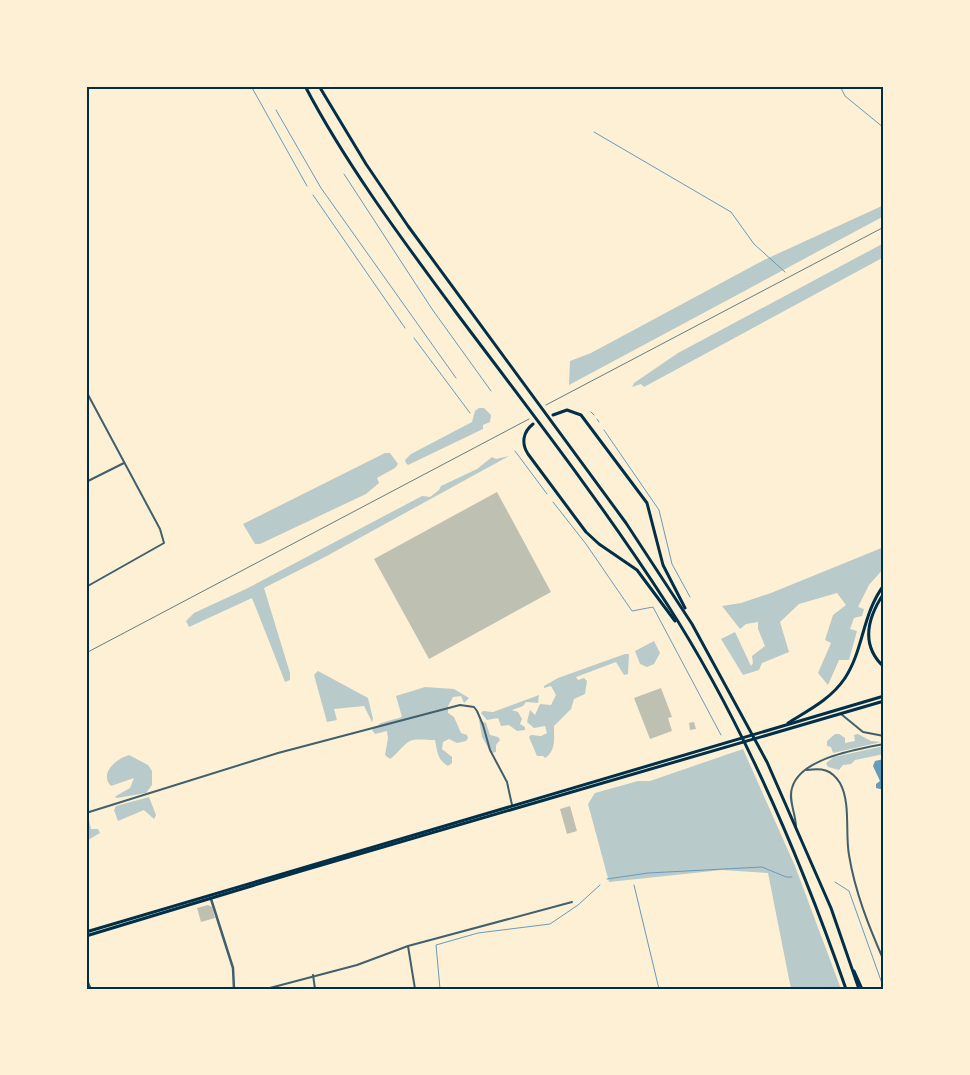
<svg xmlns="http://www.w3.org/2000/svg" width="970" height="1075" viewBox="0 0 970 1075" font-family="Mulish,sans-serif">
<style>
.green{fill:#b9caca}
.water{fill:#669bbc}
.lines{fill:none;stroke-linecap:round;stroke-linejoin:round}
.stream{stroke:#669bbc;stroke-width:1}
.building{fill:#bec0b2}
.minor{stroke:#3f606c;stroke-width:2}
.tertiary{stroke:#3f606c;stroke-width:2.5}
.primary{stroke:#003049;stroke-width:3}
.motorway{stroke:#003049;stroke-width:3}
.rail{stroke:#657d81;stroke-width:1}
.neatline{fill:none;stroke:#003049;stroke-width:2}
</style>
<rect width="100%" height="100%" fill="#fdf0d5"/>
<!-- green -->
<g class="green">
<path d="M884 205V216L569 385 570 361 591 353 764 260Z"/>
<path d="M884 243V257L644 387 641 384 632 387 634 383 678 353Z"/>
<path d="M479 408H484L491 415 490 422 483 425V429L408 465 406 463 405 460 411 454 472 422 475 411Z"/>
<path d="M385 453H390L398 464 395 468 377 478 379 483 366 494 260 544H255L243 524Z"/>
<path d="M509 456 323 558 264 588 290 673V680L285 682 252 598 189 627 186 621 194 613 248 588 422 496 430 497 439 490 441 486 477 469 492 457 496 459Z"/>
<path d="M884 547V568L869 585 858 607 864 609 862 616 854 618 850 629 857 631 849 660H839L828 685 818 673 831 643 825 640 833 615 846 605 837 593 799 604 780 622 789 652 762 663 759 670 743 675 721 639 735 632 751 666 753 663 752 656 765 646 758 629V622L746 624 740 629 722 606 741 603 771 593Z"/>
<path d="M654 641 660 653 654 664 647 667 640 664 635 651Z"/>
<path d="M625 654H629L628 674 624 675 616 662 576 677 578 680 584 678 587 681 585 694 574 699 571 709 554 726C554 739 556 751 545 758L543 756H537L529 737 531 735 541 736 547 733 545 726 534 728 527 722 530 710 535 715 540 704 551 705 556 695 551 686 544 688V686L558 678Z"/>
<path d="M318 671 368 698 373 719 372 722 364 706 334 709 337 720 327 722 314 675Z"/>
<path d="M425 687 454 689 469 698 464 703 461 696 453 697 448 706V713L454 717 461 733 467 735 468 738 466 741 457 743 449 739 443 742 442 749 452 757V763L448 766C437 760 437 750 435 740 428 740 419 739 413 740 405 741 398 754 390 759L385 755 388 738 387 731 375 734 372 730 381 723 402 717 396 696Z"/>
<path d="M539 695 538 703 526 702 523 706 512 710 518 712 522 719 520 724 525 727V730L517 731 509 725 501 726 498 718 487 720 481 713 483 711 493 712Z"/>
<path d="M479 720 486 723 490 735 498 737 500 740 496 745V752L491 753 482 737Z"/>
<path d="M835 734H839L845 738V743L855 741 854 735 858 734 871 741 881 742 833 753 831 747 827 746V741Z"/>
<path d="M884 746V754L855 760 851 764 843 765 839 770 828 767 826 763 834 757Z"/>
<path d="M743 749 795 866 841 989H791L768 873 722 870 609 882 588 804 595 793 638 781H650Z"/>
<path d="M129 755 148 765 152 771V785L146 793 117 798 115 797 116 796 130 788 134 778 111 786C99 773 116 759 129 755Z"/>
<path d="M149 797 156 815 154 819 144 810 118 821 114 810 116 806Z"/>
<path d="M88 816 91 829H98L100 833 88 840 86 836Z"/>
</g>
<!-- water -->
<path class="water" d="M884 759V790L876 788V784L880 781 873 766 875 761Z"/>
<g class="lines">
<!-- stream -->
<g class="stream">
<path d="M251 86 307 186"/>
<path d="M840 86 845 96 884 128"/>
<path d="M276 110 321 188 456 378"/>
<path d="M594 132 731 212 754 244 785 272"/>
<path d="M344 174 432 309 491 391"/>
<path d="M313 195 405 328"/>
<path d="M414 338 470 413"/>
<path d="M591 412 594 415"/>
<path d="M597 419 599 422"/>
<path d="M604 430 659 510 672 564 690 597"/>
<path d="M515 451 547 494"/>
<path d="M553 502 586 544 632 611 653 607 721 735"/>
<path d="M607 879 648 873 762 867 786 877H792"/>
<path d="M835 882 849 891 884 989"/>
<path d="M634 885 659 989"/>
<path d="M440 989 436 945 478 933 550 924 578 905 600 885"/>
</g>
</g>
<!-- building -->
<g class="building">
<path d="M497 492 551 592 429 659 374 559Z"/>
<path d="M661 688 672 717 668 718 672 731 650 739 634 698Z"/>
<path d="M694 722 696 729 690 730 689 723Z"/>
<path d="M570 806 577 831 567 834 560 809Z"/>
<path d="M208 905 212 907 215 918 201 922 197 908Z"/>
</g>
<g class="lines">
<!-- minor -->
<g class="minor">
<path d="M86 391 160 529 164 543 86 587"/>
<path d="M86 482 124 463"/>
<path d="M841 714 863 732 884 736"/>
<path d="M807 770C822 768 831 769 840 783 851 803 845 833 849 855 855 892 869 927 884 961"/>
<path d="M86 813 278 753 460 705 474 707 477 711 483 725 490 750 507 782 512 805"/>
<path d="M796 827C796 814 788 800 792 788 800 758 858 749 884 744"/>
<path d="M408 946 415 989"/>
<path d="M313 975 315 989"/>
<path d="M86 978 91 989"/>
<path d="M266 989 357 965 408 946 572 902"/>
</g>
<!-- tertiary -->
<path class="tertiary" d="M211 899 233 968 234 989"/>
<!-- primary -->
<g class="primary">
<path d="M884 593C868 617 860 645 884 667"/>
<path d="M788 723C809 710 831 699 845 678 864 649 862 614 884 585"/>
<path d="M86 932 884 696"/>
<path d="M86 936 301 871 884 701"/>
<path d="M854 971 862 989"/>
</g>
<!-- motorway -->
<g class="motorway">
<path d="M305 86C347 166 402 239 455 311 527 407 602 503 667 604 743 722 800 857 846 989"/>
<path d="M319 86 366 164 408 226 626 523 692 624 767 762 831 908 859 989"/>
<path d="M553 415 567 410 581 415 647 503 663 565 685 608"/>
<path d="M533 424C523 432 521 443 528 454L586 532 599 544 637 570 675 621"/>
</g>
<!-- rail -->
<g class="rail">
<path d="M546 405 884 227"/>
<path d="M86 653 529 419"/>
</g>
</g>
<!-- border -->
<rect width="970" height="1075" fill="none" stroke="#fdf0d5" stroke-width="175"/>
<rect x="88" y="88" width="794" height="900" class="neatline"/>
</svg>
